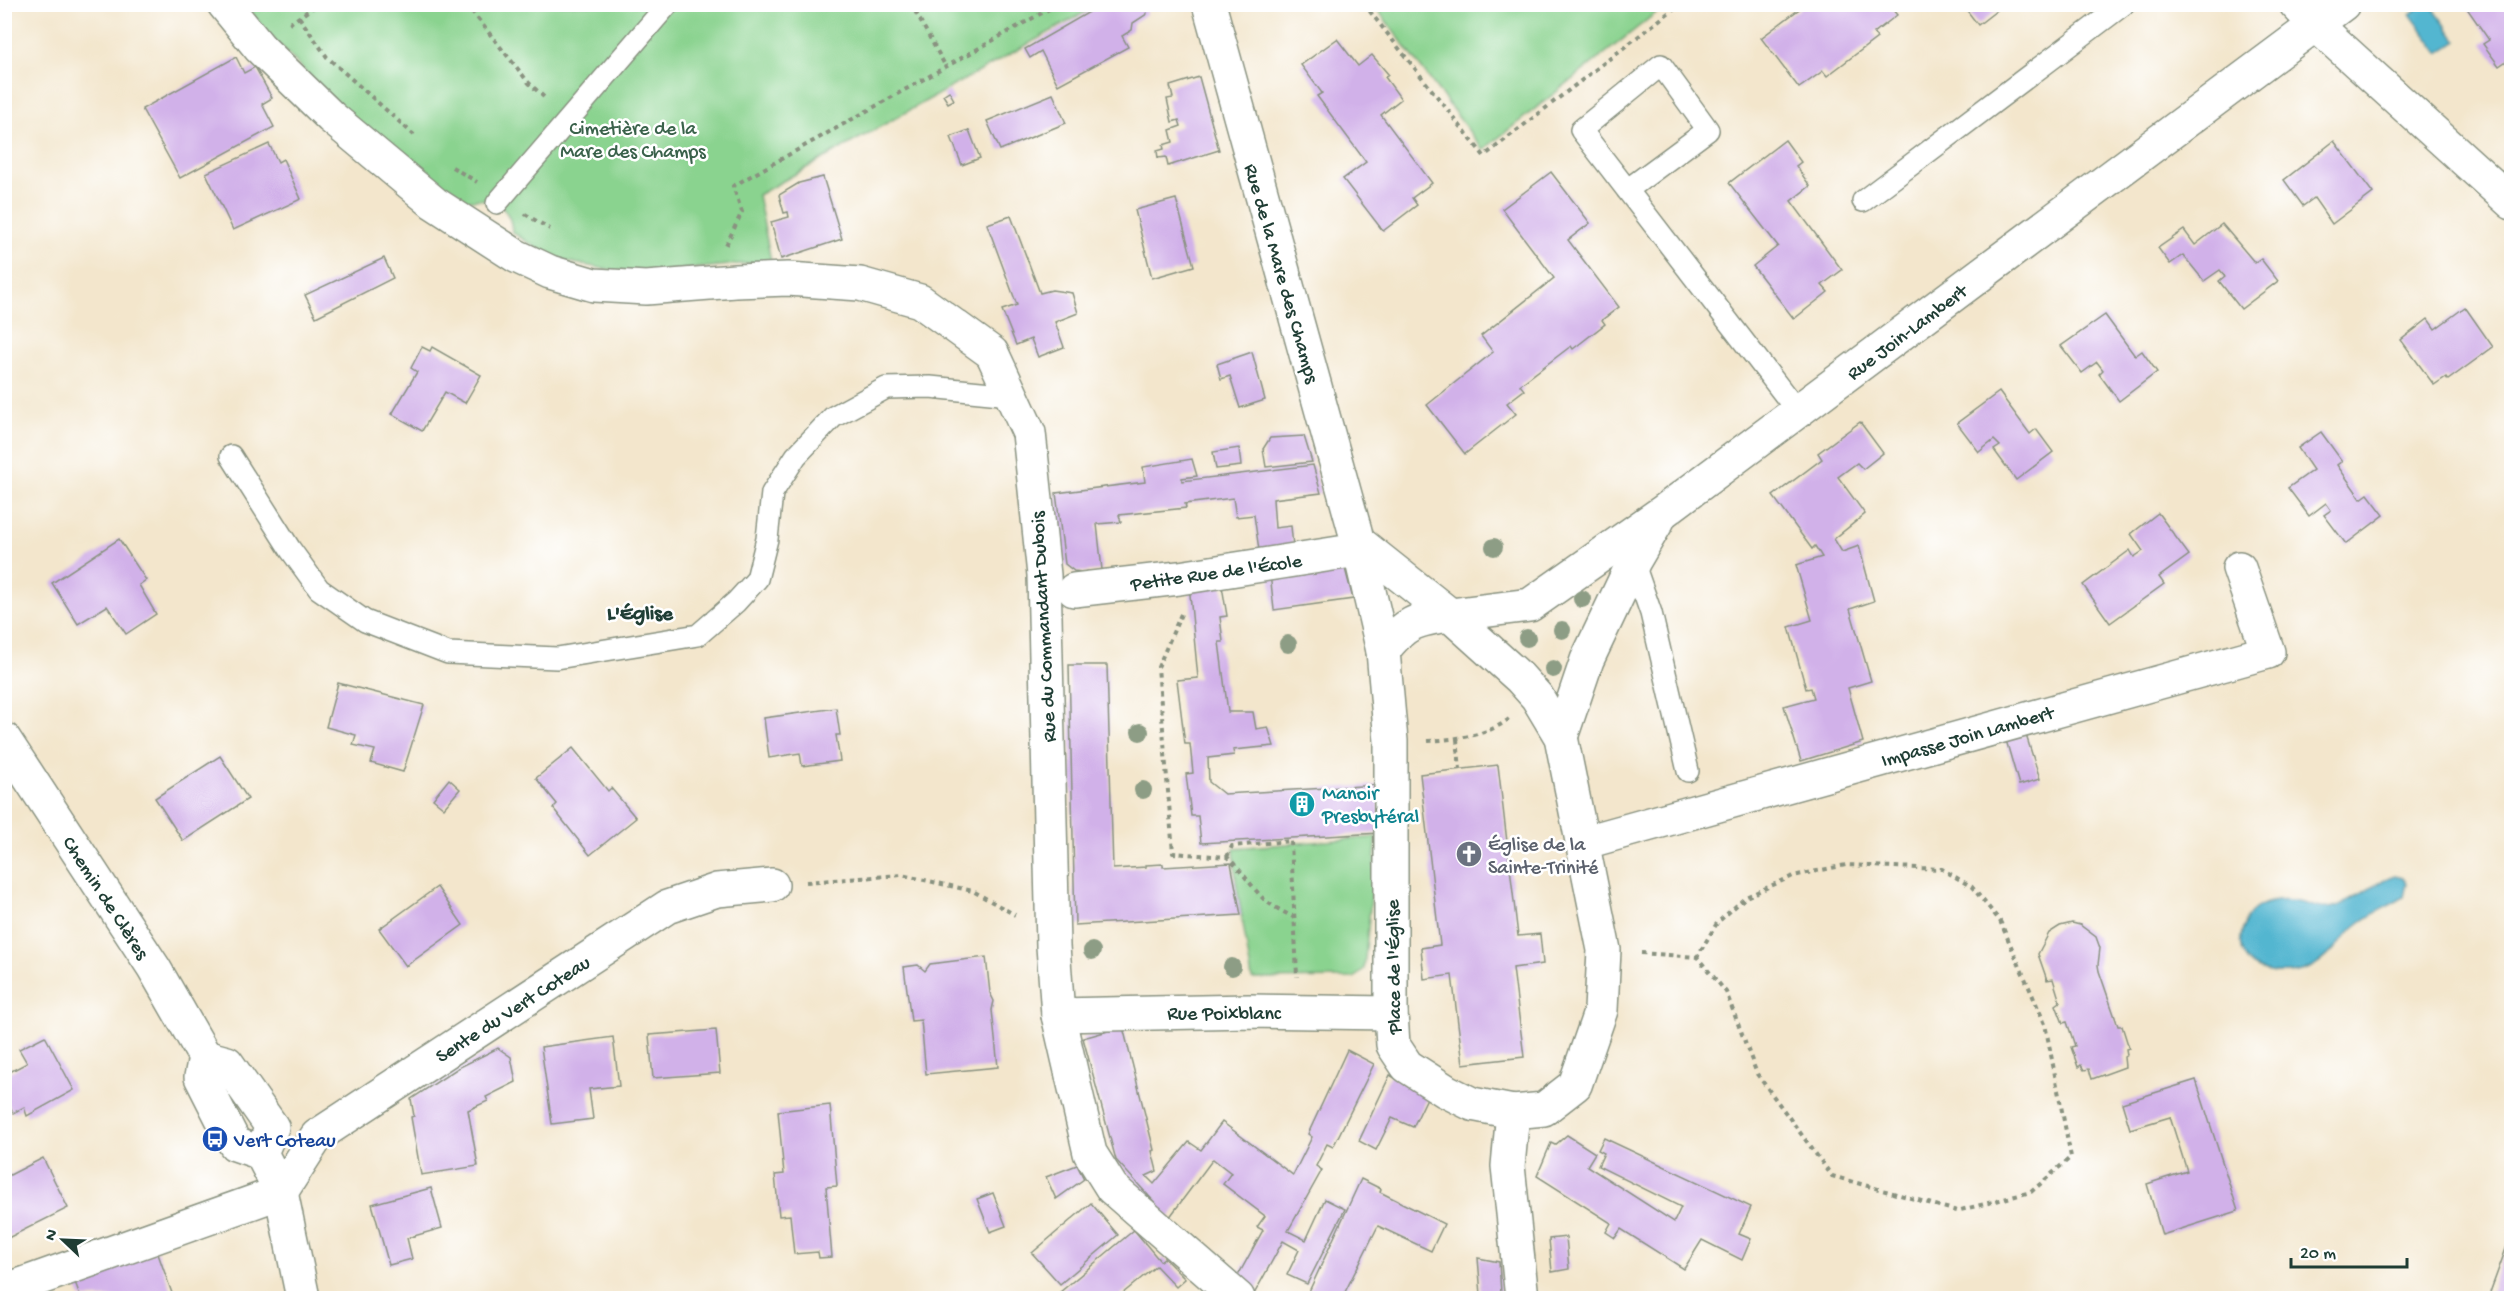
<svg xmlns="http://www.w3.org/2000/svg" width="2516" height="1303" viewBox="0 0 2516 1303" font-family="'Gochi Hand',sans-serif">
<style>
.green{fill:#8ad38f;stroke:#548862;stroke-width:1.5}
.water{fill:#52b6d0;stroke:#387a82;stroke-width:1.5}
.building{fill:#d1b1e9}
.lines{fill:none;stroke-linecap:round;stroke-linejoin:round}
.lane-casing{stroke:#899280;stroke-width:24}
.street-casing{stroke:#899280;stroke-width:36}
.secondary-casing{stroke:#899280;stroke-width:36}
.path{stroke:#899280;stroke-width:4;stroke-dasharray:4.5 4.5;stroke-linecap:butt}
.lane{stroke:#fff;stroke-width:21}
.street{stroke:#fff;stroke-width:33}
.secondary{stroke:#fff;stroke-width:33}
.tree{fill:#8d9d85}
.labels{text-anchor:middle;stroke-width:5;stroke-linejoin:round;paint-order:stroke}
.park-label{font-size:20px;fill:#3a624b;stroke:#fff}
.street-label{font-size:20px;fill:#1f3d34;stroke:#fff}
.culture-label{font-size:20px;fill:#0d838f;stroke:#fff;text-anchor:start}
.worship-label{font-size:20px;fill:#5b616d;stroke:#fff;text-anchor:start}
.transit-label{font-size:20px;fill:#164399;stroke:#fff;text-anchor:start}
.neighbourhood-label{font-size:21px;font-weight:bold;fill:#1f3d34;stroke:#fff}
</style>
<rect width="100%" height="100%" fill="#fff"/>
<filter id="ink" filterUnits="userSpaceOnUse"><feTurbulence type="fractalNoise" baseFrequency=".0167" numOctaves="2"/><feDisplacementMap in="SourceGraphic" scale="12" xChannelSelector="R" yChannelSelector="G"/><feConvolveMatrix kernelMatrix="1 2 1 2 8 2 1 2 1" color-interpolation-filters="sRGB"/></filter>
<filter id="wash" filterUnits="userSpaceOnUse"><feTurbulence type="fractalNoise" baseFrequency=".008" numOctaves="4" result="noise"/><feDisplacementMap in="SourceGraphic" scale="24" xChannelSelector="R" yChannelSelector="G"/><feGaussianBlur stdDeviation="1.35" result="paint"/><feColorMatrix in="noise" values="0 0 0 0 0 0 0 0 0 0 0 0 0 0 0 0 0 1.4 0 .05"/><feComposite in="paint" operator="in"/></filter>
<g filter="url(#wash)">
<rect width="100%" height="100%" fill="#f3e6cc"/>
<!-- green -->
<g class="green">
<path d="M245 5H1098L758 195 771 261 648 273 610 270 554 259 512 232C511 203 486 194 461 203L408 175 271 37Z"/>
<path d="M1374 5H1666L1483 150Z"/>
<path d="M1377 837 1364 969 1354 978 1252 979 1236 881 1234 848Z"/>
</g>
<!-- water -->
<g class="water">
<path d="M2423 5H2431L2457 41 2439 53 2410 14Z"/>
<path d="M2395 876 2403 878 2407 883 2404 897C2388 907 2371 913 2357 925 2339 939 2330 961 2307 969 2278 980 2232 971 2242 932 2244 923 2248 914 2255 909 2269 899 2288 899 2303 903 2312 905 2321 910 2330 908 2353 903 2372 883 2395 876Z"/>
</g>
<g id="blocks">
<!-- building -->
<g class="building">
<path d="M1103 4H1145L1147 14 1133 23 1132 30 1122 36 1128 47 1058 85 1041 51 1030 58 1025 49Z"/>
<path d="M1806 4H1888L1897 15 1874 33 1877 38 1827 76 1823 71 1799 88 1761 38Z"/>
<path d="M1962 4H2005L1978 25Z"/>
<path d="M2464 4H2507L2504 7 2509 15 2512 14V57L2499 66 2483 44 2489 40Z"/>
<path d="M1337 39 1358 66 1372 55 1388 74 1385 77 1401 99 1381 115 1432 183 1412 198 1417 205 1383 231 1343 179 1366 162 1317 96 1322 93 1301 65Z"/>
<path d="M236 57 244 73 255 67 272 98 262 104 274 127 180 178 142 109Z"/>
<path d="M1199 77 1219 150 1168 166 1166 157 1158 158 1157 151 1164 149 1163 145 1173 142 1170 130 1181 126 1179 120 1172 122 1167 99 1173 98 1170 86Z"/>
<path d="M949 91 954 100 948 103 943 95Z"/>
<path d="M1053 94 1066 123 1000 150 987 121Z"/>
<path d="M969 130 980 158 962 165 951 137Z"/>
<path d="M1785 140 1801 162 1796 166 1810 186 1791 201 1842 270 1822 285 1828 292 1794 319 1753 266 1778 246 1729 183Z"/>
<path d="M2334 141 2373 193 2332 224 2314 198 2303 206 2284 180Z"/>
<path d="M269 144 278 162 283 159 301 199 233 230 206 173Z"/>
<path d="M1551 172 1590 223 1568 240 1619 307 1602 320 1605 324 1573 349 1571 346 1520 385 1524 390 1507 403 1516 414 1465 454 1427 405 1493 352 1481 336 1554 278 1502 209Z"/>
<path d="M823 177 842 239 781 259 771 222 789 217 788 212 784 213 779 195 799 183Z"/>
<path d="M1176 199 1194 266 1152 278 1135 210Z"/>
<path d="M1011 216 1040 293 1052 290 1072 293 1078 313 1055 322 1064 347 1038 357 1031 339 1016 345 1002 310 1017 305 987 224Z"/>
<path d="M2222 224 2255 263 2261 259 2278 281 2241 309 2219 281 2225 276 2220 270 2204 281 2183 255 2170 264 2158 248 2184 230 2195 245Z"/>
<path d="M384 258 393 278 316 317 305 295Z"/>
<path d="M2465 307 2493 347 2448 380 2446 377 2434 385 2401 340 2428 319 2435 329Z"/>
<path d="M2105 315 2135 356 2142 351 2157 372 2119 401 2099 374 2103 370 2097 362 2082 373 2061 346Z"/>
<path d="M422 347 430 351 432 347 481 375 465 403 445 392 422 431 392 414 417 372 411 368Z"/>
<path d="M1252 352 1265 400 1240 408 1230 376 1221 379 1217 364Z"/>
<path d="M1999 392 2030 434 2036 429 2053 452 2016 480 1994 450 2000 446 1994 440 1979 452 1957 423Z"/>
<path d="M1860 422 1883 453 1863 469 1857 463 1838 477 1865 514 1834 539 1842 552 1859 546 1874 601 1850 609 1871 681 1848 688 1863 742 1801 761 1784 706 1814 698 1811 688 1806 689 1789 627 1812 620 1796 565 1822 557 1815 546 1812 549 1773 496 1822 459 1818 453Z"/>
<path d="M2321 432 2342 461 2337 465 2361 499 2368 494 2384 515 2346 544 2324 515 2331 510 2326 503 2309 516 2288 488 2313 470 2298 448Z"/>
<path d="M1304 436 1312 462 1266 467 1263 449 1270 438Z"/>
<path d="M1239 448 1241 466 1216 469 1213 452Z"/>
<path d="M1192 459 1197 476 1182 478V481L1313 465 1321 493 1273 499 1275 528 1291 526 1293 546 1259 550 1254 515 1236 517 1233 498 1185 504 1186 508 1119 515 1121 522 1097 524 1102 570 1082 572 1074 571 1065 564 1056 493 1145 482 1143 467Z"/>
<path d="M2158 513 2189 555 2159 577 2164 584 2110 623 2083 585 2130 550 2134 557 2143 551 2131 534Z"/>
<path d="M119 539 146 580 139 585 156 614 126 634 107 606 78 624 52 583Z"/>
<path d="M1343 561 1353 599 1274 610 1270 573Z"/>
<path d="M1221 580 1227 616 1220 617 1223 642H1219L1228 712H1253L1256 729 1268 727 1274 746 1233 750 1234 755 1208 758 1209 782 1224 794 1378 785 1381 833 1201 843 1198 816H1191L1186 774 1193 773 1190 744H1185L1177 680 1198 678 1189 584Z"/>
<path d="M1069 665H1107L1113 869 1146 867V865L1163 864V867L1231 863 1241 915 1075 925Z"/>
<path d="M338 683 424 705 403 772 371 763 375 750 353 745 356 735 326 727Z"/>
<path d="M836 708 840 735H836L840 761 802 766 800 753 769 758 764 718Z"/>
<path d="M2026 735 2040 779 2019 785 2006 740Z"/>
<path d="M573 748 608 791 611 788 636 818 590 855 553 808 557 804 536 778Z"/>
<path d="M220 756 248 799 183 841 155 798Z"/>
<path d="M1498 765 1518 936 1540 934 1543 964 1513 968 1524 1057 1463 1064 1452 975 1424 979 1421 948 1440 945 1420 774Z"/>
<path d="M449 779 460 789 444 808 433 799Z"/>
<path d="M437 887 463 925 406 966 379 929Z"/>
<path d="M2072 923 2080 925 2096 937 2100 948 2098 965 2099 971 2118 1026H2122L2129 1048 2126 1049 2127 1055 2124 1057 2125 1067 2092 1079 2089 1069 2084 1070 2081 1065 2078 1067 2071 1047 2075 1046 2067 1022 2063 1023 2056 1005 2060 1002 2053 979 2047 980 2038 954 2049 933 2060 926Z"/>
<path d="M986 957 990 993 994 1001 992 1010 998 1067 926 1074 921 1020 911 1021 904 967 918 965 925 971 930 964Z"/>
<path d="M1123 1027 1154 1150 1152 1151 1157 1171 1146 1176 1154 1184 1189 1142 1201 1150 1222 1122 1293 1175 1312 1137 1308 1134 1347 1050 1374 1064 1333 1147 1327 1144 1316 1166 1322 1170 1288 1231 1306 1240 1325 1199 1345 1209 1307 1284 1287 1275 1299 1250 1283 1241 1253 1296 1234 1283 1263 1230 1257 1227 1265 1216 1223 1184 1231 1173 1213 1159 1169 1218 1116 1160 1083 1038Z"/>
<path d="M716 1030 720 1073 653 1078 649 1035Z"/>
<path d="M45 1036 74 1090 27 1116 24 1107 13 1113 4 1097V1075L27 1063 19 1049Z"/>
<path d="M613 1037 619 1086 589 1089 593 1119 552 1124 541 1047Z"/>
<path d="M498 1048 511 1057 516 1082 486 1097 488 1101 468 1110 478 1166 421 1175 411 1117 414 1116 411 1099 458 1068Z"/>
<path d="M1390 1075 1427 1098 1413 1127 1392 1118 1376 1150 1359 1141Z"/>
<path d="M2196 1080 2238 1211 2162 1235 2147 1184 2187 1171 2170 1117 2130 1129 2122 1103Z"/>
<path d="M830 1105 837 1186 826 1187 832 1257 819 1258 818 1252 794 1254 790 1215 779 1216 775 1175 784 1174 778 1111Z"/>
<path d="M1567 1135 1595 1153 1587 1166 1674 1222 1681 1207 1598 1166 1604 1153 1598 1150 1604 1138 1751 1207 1739 1234 1751 1239 1742 1260 1702 1240 1684 1269 1621 1229 1615 1238 1606 1232 1611 1223 1537 1176 1551 1143 1555 1145Z"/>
<path d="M43 1158 68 1208 4 1240V1178Z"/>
<path d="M1077 1165 1084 1179 1056 1199 1046 1177Z"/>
<path d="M1361 1179 1381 1189 1380 1192 1444 1224 1431 1251 1378 1226 1342 1298H1306Z"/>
<path d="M431 1188 442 1228 407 1238 412 1259 389 1265 372 1204Z"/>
<path d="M993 1193 1006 1226 990 1232 977 1199Z"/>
<path d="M1091 1203 1118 1235 1060 1284 1032 1253Z"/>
<path d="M1134 1230 1160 1261 1164 1258 1185 1279 1176 1287 1156 1266 1117 1298H1053Z"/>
<path d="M2511 1235 2512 1298H2488Z"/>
<path d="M1566 1237 1569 1269 1552 1272 1549 1239Z"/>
<path d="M157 1251 173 1296 165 1298H81L75 1282Z"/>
<path d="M1478 1258 1499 1262 1501 1293 1481 1295Z"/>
</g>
</g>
</g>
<g filter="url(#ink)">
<use href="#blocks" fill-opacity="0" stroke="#899280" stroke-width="1.5"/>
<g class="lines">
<defs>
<g id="lane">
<path d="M1627 190 1708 130 1661 65 1581 130 1798 412"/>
<path d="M1863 201 2124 4"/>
<path d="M497 203 668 4"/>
<path d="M231 456 290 549 319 589 365 621 448 653 557 658 698 635 736 602 757 579 767 539 772 493 796 456 833 417 886 388 930 387 1011 395"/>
<path d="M1631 556 1651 613 1688 771"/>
</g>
<g id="street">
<path d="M224 4 260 48 331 117 434 203 516 256 550 272 594 285 646 288 735 281 788 279 860 284 920 301 992 353 1029 433 1044 575 1053 946 1058 1015 1090 1153 1112 1188 1238 1298"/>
<path d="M2296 4 2316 25 2512 203"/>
<path d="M1074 590 1179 578 1358 550"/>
<path d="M1450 615 1530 605 1664 511 2343 4"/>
<path d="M1561 737 1587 660 1634 561 1658 520"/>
<path d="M1582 843 2268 652 2239 568"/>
<path d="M1058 1015 1249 1011 1391 1013"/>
<path d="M4 1291 281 1192 317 1136 667 907 717 890 772 885"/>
</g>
<g id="secondary">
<path d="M1209 4 1355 531 1383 651 1391 741V1013L1393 1045 1407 1066 1446 1091 1472 1104 1513 1112 1544 1109 1575 1085 1601 1010 1604 950 1561 737 1537 697 1520 678 1450 615 1357 541"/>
<path d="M1383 651C1404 623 1416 619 1450 615"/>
<path d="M4 739 154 968 205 1057 201 1077 235 1144 261 1153 281 1192 303 1298"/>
<path d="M205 1057 227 1063 272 1127 261 1153"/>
<path d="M1513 1112 1508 1166 1522 1298"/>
</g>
</defs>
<!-- lane casing -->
<use href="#lane" class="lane-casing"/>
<!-- street casing -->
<use href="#street" class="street-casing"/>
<!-- secondary casing -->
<use href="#secondary" class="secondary-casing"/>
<!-- path -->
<g class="path">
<path d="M466 4 529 83 547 100"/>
<path d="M911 4 946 67"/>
<path d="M1364 4 1484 156 1680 4"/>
<path d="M299 17 327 57 414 135"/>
<path d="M289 24 318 4"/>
<path d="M452 167 477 182"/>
<path d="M525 214 550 229"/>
<path d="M726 245 742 212 733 186 1058 4"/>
<path d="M1181 614 1158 667 1173 853 1227 857C1239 868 1248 881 1259 894 1268 905 1282 911 1295 918"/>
<path d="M1457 739 1460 769"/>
<path d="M1428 741C1456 739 1487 736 1509 719"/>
<path d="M1227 857 1232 846 1291 841 1297 977"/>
<path d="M806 882 902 875 973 891 1015 915"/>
<path d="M1641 953 1697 957 1726 992 1757 1074 1832 1176 1957 1211 2031 1192 2071 1157 2045 1024 2000 921 1972 887 1942 869 1846 865 1793 876 1746 897 1717 923 1697 957"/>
</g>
<!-- lane -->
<use href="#lane" class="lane"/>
<!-- street -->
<use href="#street" class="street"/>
<!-- secondary -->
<use href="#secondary" class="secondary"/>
</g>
<!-- trees -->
<g class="tree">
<circle cx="1494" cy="547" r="9"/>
<circle cx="1582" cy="599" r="9"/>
<circle cx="1562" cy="630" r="9"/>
<circle cx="1527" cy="638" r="9"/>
<circle cx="1288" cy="644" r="9"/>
<circle cx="1553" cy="669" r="9"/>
<circle cx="1140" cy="732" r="9"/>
<circle cx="1143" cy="790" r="9"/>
<circle cx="1092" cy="951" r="9"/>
<circle cx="1232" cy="967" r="9"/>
</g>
</g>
<!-- icons -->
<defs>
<symbol id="building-disc" viewBox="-11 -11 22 22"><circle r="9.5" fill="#0f9aa8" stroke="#fff"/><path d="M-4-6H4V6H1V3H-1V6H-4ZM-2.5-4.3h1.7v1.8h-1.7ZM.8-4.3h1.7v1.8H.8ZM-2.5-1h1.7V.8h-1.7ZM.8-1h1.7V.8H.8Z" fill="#fff"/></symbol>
<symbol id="church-disc" viewBox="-11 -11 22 22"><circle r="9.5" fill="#6b7280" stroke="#fff"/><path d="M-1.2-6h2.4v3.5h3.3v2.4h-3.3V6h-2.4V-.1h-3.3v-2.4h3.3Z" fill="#fff"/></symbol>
<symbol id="bus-disc" viewBox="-11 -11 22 22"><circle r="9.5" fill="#1a4fb4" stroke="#fff"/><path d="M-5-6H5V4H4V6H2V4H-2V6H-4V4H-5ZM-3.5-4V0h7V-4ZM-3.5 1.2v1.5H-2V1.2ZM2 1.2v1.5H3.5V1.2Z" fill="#fff"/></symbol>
</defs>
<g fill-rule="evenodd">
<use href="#building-disc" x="1287" y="789" width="30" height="30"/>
<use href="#church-disc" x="1454" y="839" width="30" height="30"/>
<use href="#bus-disc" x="200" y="1124" width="30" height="30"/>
</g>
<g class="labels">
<!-- park labels -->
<g class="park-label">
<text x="633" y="134">Cimetière de la<tspan x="633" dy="23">Mare des Champs</tspan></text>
</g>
<!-- street labels -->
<g class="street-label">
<text transform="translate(1283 273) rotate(74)" y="7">Rue de la Mare des Champs</text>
<text transform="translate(1906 331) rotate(-37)" y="7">Rue Join-Lambert</text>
<text transform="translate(1216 571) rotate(-8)" y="7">Petite Rue de l'École</text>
<text transform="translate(1042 627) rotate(-93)" y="7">Rue du Commandant Dubois</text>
<text transform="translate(1967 735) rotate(-16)" y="7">Impasse Join Lambert</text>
<text transform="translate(107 897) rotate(57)" y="7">Chemin de Clères</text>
<text transform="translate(1392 967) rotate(-91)" y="7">Place de l'Église</text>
<text transform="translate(512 1008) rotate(-33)" y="7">Sente du Vert Coteau</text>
<text x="1224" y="1019">Rue Poixblanc</text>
</g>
<!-- culture labels -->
<g class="culture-label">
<text x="1322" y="799">Manoir<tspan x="1322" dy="23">Presbytéral</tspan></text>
</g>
<!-- worship labels -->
<g class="worship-label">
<text x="1488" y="850">Église de la<tspan x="1488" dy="23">Sainte-Trinité</tspan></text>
</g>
<!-- transit labels -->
<g class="transit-label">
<text x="234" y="1146">Vert Coteau</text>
</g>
<!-- neighbourhood labels -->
<g class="neighbourhood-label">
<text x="640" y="619">L'Église</text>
</g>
</g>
<!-- margin -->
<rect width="2516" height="1303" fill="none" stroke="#fff" stroke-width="24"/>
<!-- north arrow -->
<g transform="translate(63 1240) rotate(293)" stroke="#ffffff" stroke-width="4.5" paint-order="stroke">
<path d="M0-4.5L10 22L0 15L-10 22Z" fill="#1f3d34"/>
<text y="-9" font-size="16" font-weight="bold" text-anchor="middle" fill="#1f3d34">N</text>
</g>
<!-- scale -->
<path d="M2291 1258v9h116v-9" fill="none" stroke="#1f3d34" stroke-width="3"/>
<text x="2300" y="1258" font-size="18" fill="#1f3d34" stroke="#ffffff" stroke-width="4.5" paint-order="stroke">20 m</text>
</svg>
